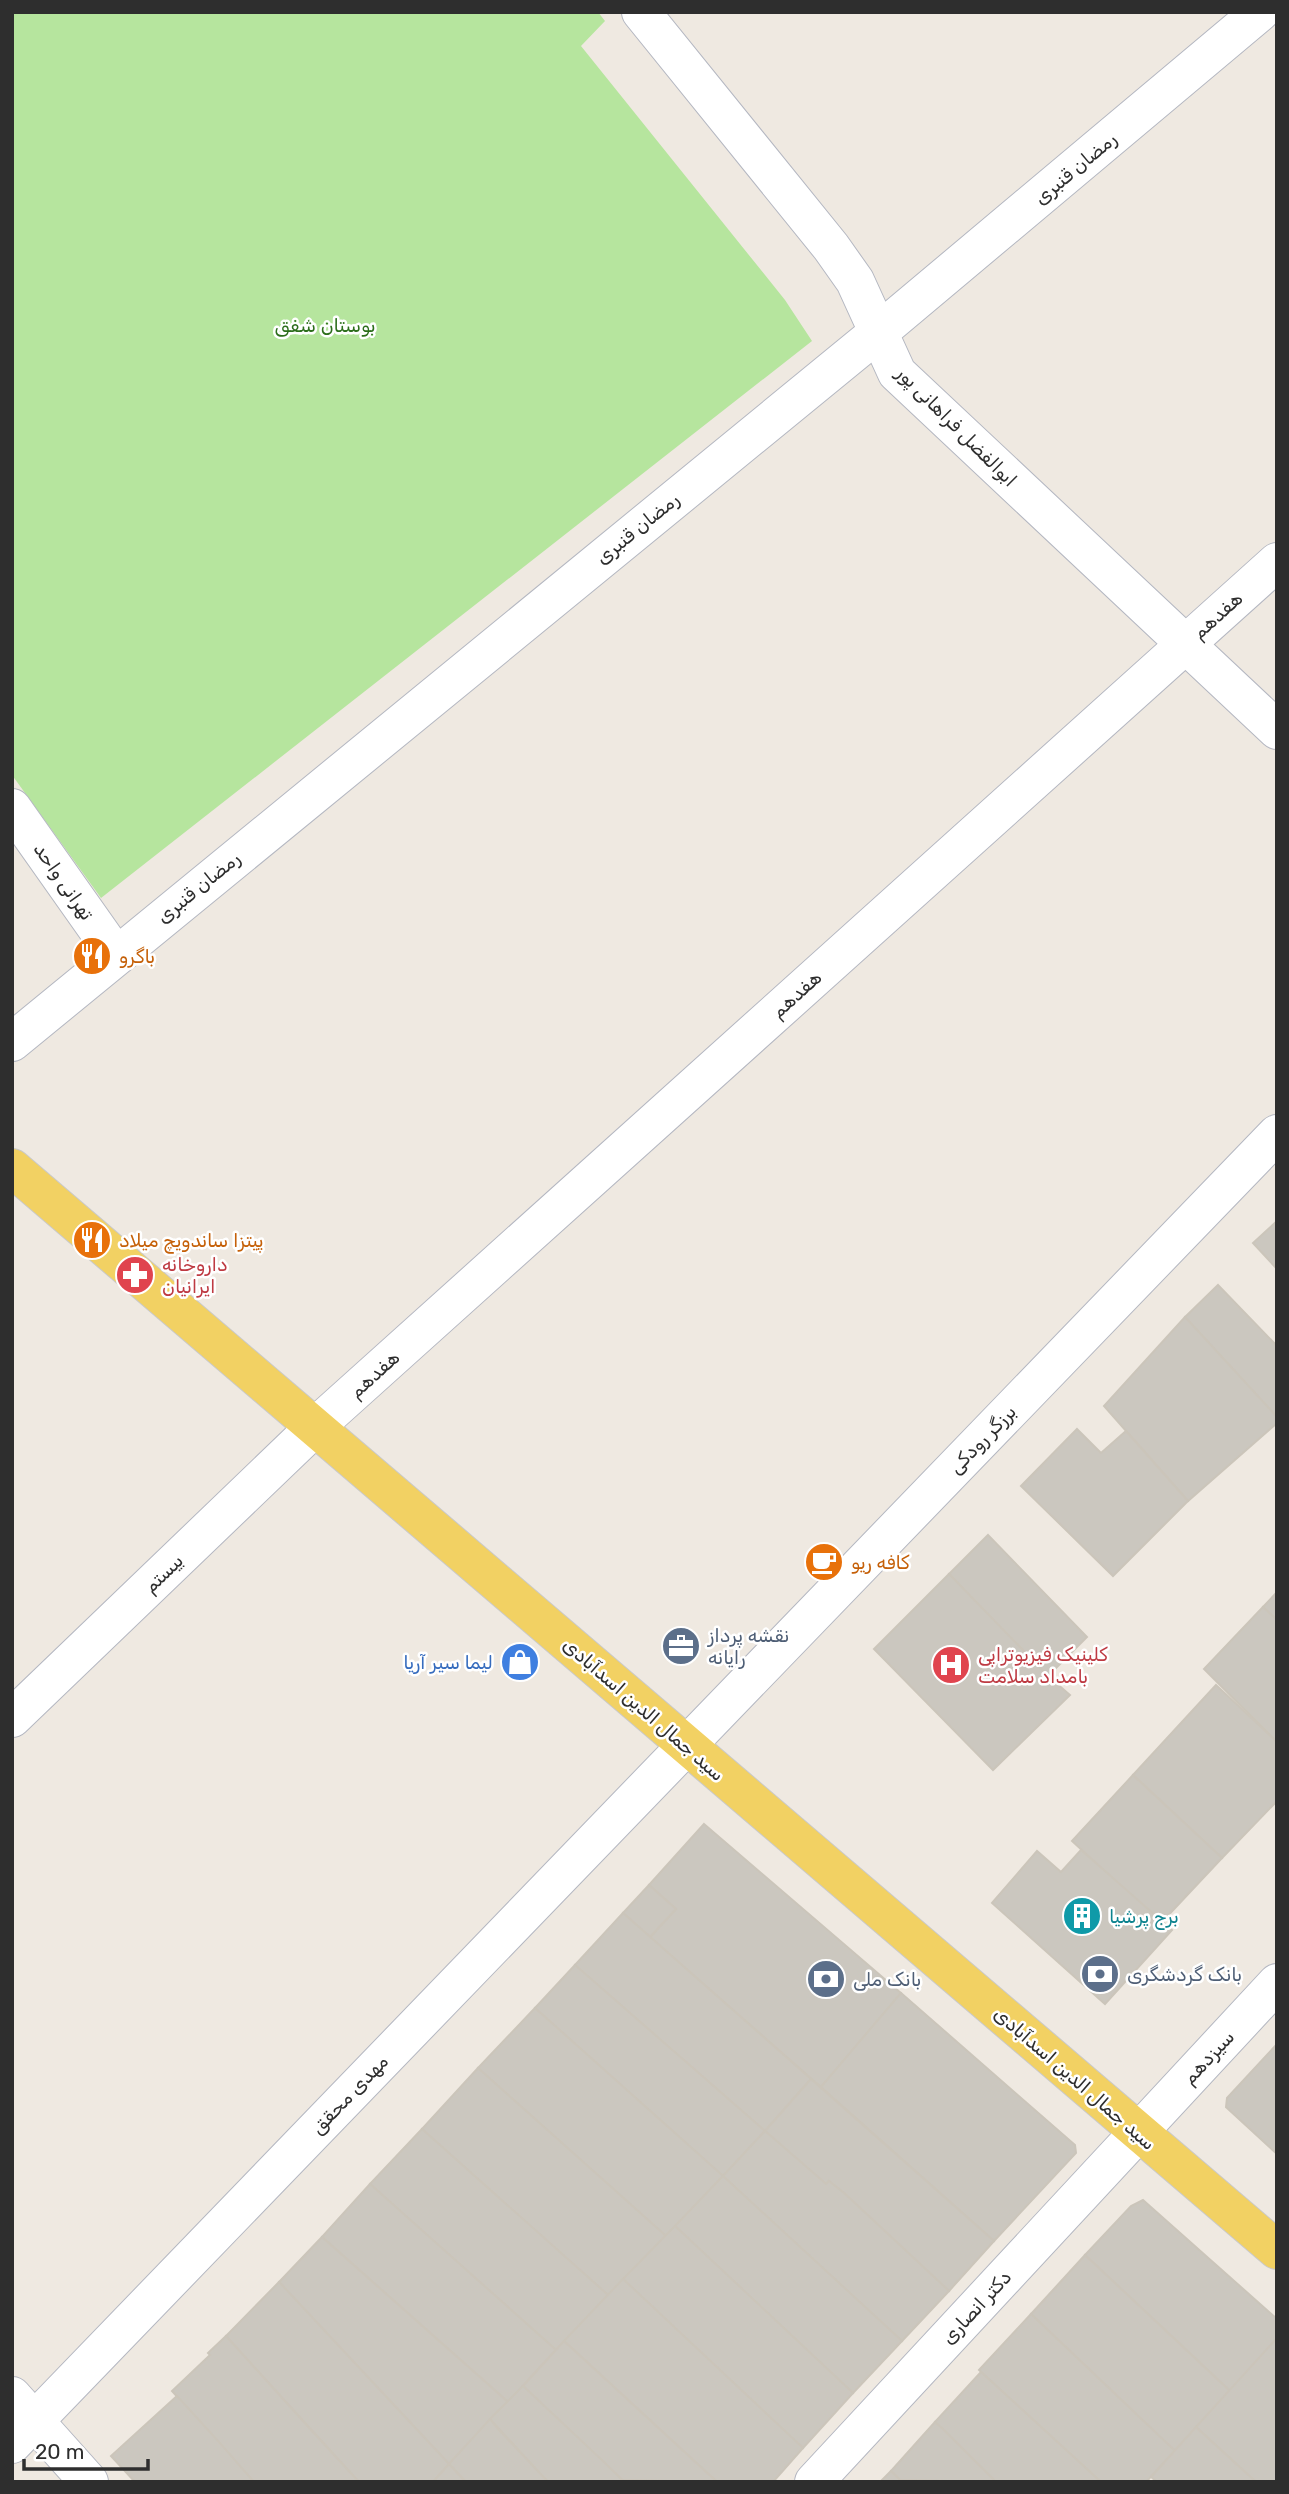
<svg xmlns="http://www.w3.org/2000/svg" width="1289" height="2494" viewBox="0 0 1289 2494" font-family="Rubik,Vazirmatn,sans-serif">
<style>
.green{fill:#b6e59e}
.building{fill:#cbc7bf;stroke:#cbc5ba;stroke-width:2}
.lines{fill:none;stroke-linecap:round;stroke-linejoin:round}
.minor-casing{stroke:#b4b7c1;stroke-width:40}
.major-casing{stroke:#c9c9c9;stroke-width:40}
.minor{stroke:#fff;stroke-width:38}
.major{stroke:#f2d163;stroke-width:38}
.labels{text-anchor:middle;stroke-width:5;stroke-linejoin:round;paint-order:stroke}
.street-label{font-size:19px;fill:#2e2e2e;stroke:#fff}
.park-label{font-size:19px;fill:#2c6e1b;stroke:#fff}
.food-label{font-size:19px;fill:#c56008;stroke:#fff;text-anchor:start}
.health-label{font-size:19px;fill:#be3a42;stroke:#fff;text-anchor:start}
.service-label{font-size:19px;fill:#4e5e75;stroke:#fff;text-anchor:start}
.shop-label{font-size:19px;fill:#366cbe;stroke:#fff;text-anchor:end}
.culture-label{font-size:19px;fill:#0d838f;stroke:#fff;text-anchor:start}
</style>
<rect width="100%" height="100%" fill="#efe9e1"/>
<!-- green -->
<path class="green" d="M12 12H598L605 21 581 46 785 300 812 341 101 898 12 775Z"/>
<!-- building -->
<g class="building">
<path d="M1277 1221V1269L1253 1243Z"/>
<path d="M1218 1285 1277 1346V1417L1185 1317Z"/>
<path d="M1185 1317 1277 1417V1423L1188 1501 1104 1406Z"/>
<path d="M1077 1429 1101 1453 1126 1431 1188 1501 1113 1576 1021 1486Z"/>
<path d="M988 1535 1087 1637 1048 1676 949 1574Z"/>
<path d="M949 1574 1048 1676 1070 1695 993 1770 874 1649Z"/>
<path d="M1277 1592V1620L1263 1607Z"/>
<path d="M1263 1607 1277 1620V1742L1204 1669Z"/>
<path d="M1216 1685 1277 1742V1801L1222 1858 1133 1775Z"/>
<path d="M1133 1775 1222 1858 1161 1923 1072 1841Z"/>
<path d="M704 1824 901 1993 821 2087 650 1937 676 1909 649 1885Z"/>
<path d="M1081 1850 1172 1930 1105 2004 992 1903 1037 1851 1061 1872Z"/>
<path d="M649 1885 676 1909 650 1937 623 1913Z"/>
<path d="M623 1913 811 2079 765 2131 575 1965Z"/>
<path d="M575 1965 765 2131 723 2176 535 2008Z"/>
<path d="M901 1993 1075 2145 1076 2153 994 2241 821 2087Z"/>
<path d="M535 2008 723 2176 666 2236 478 2068Z"/>
<path d="M1277 2044V2154L1226 2107 1227 2098Z"/>
<path d="M478 2068 666 2236 608 2295 422 2129Z"/>
<path d="M811 2079 994 2241 949 2291 844 2193 829 2181 826 2184 765 2131Z"/>
<path d="M422 2129 608 2295 556 2350 370 2184Z"/>
<path d="M765 2131 826 2184 829 2181 844 2193 949 2291 902 2341 723 2176Z"/>
<path d="M723 2176 902 2341 853 2393 675 2226Z"/>
<path d="M370 2184 556 2350 508 2402 322 2237Z"/>
<path d="M1143 2200 1277 2319V2338L1230 2391 1085 2255 1131 2206Z"/>
<path d="M675 2226 853 2393 803 2448 623 2279Z"/>
<path d="M322 2237 508 2402 449 2464 279 2282Z"/>
<path d="M1085 2255 1230 2391 1175 2451 1031 2314Z"/>
<path d="M623 2279 803 2448 773 2482H717L564 2341Z"/>
<path d="M279 2282 449 2464 433 2482H359L226 2336Z"/>
<path d="M1031 2314 1175 2451 1146 2482H1101L979 2370Z"/>
<path d="M226 2336 311 2430 359 2482H254L172 2391 210 2355 208 2353Z"/>
<path d="M1277 2338V2482H1256L1196 2427Z"/>
<path d="M564 2341 717 2482 622 2480 523 2386Z"/>
<path d="M981 2372 1101 2482H996L935 2422Z"/>
<path d="M523 2386 605 2463 624 2482H548L490 2419Z"/>
<path d="M177 2396 219 2442 254 2482H135L111 2456Z"/>
<path d="M490 2419 498 2429 548 2482H466L449 2464Z"/>
<path d="M935 2422 943 2429 996 2482 900 2480 891 2471Z"/>
<path d="M1196 2427 1210 2440 1256 2482H1157L1151 2477Z"/>
<path d="M449 2464 461 2477 466 2482H433Z"/>
<path d="M891 2471 900 2480 901 2482H880Z"/>
</g>
<g class="lines">
<defs>
<g id="minor">
<path d="M641 12 831 247 855 281 897 373 1277 730"/>
<path d="M12 808 115 954"/>
<path d="M12 1042 880 331 1260 12"/>
<path d="M12 1718 315 1427 1277 562"/>
<path d="M12 2396 89 2482"/>
<path d="M12 2444 1277 1134"/>
<path d="M814 2482 1277 1983"/>
</g>
<path id="major" d="M12 1168 1277 2250"/>
</defs>
<!-- minor casing -->
<use href="#minor" class="minor-casing"/>
<!-- major casing -->
<use href="#major" class="major-casing"/>
<!-- minor -->
<use href="#minor" class="minor"/>
<!-- major -->
<use href="#major" class="major"/>
</g>
<!-- icons -->
<defs>
<symbol id="restaurant-disc" viewBox="-11 -11 22 22"><circle r="9.5" fill="#e8710a" stroke="#fff"/><path d="M-5-6h1v4h1v-4h1v4h1v-4h1v5L-1.5 .5V6h-2V.5L-5-1ZM5-6V6H3V1.5H1.5Q1.5-4 5-6Z" fill="#fff"/></symbol>
<symbol id="pharmacy-disc" viewBox="-11 -11 22 22"><circle r="9.5" fill="#e0444e" stroke="#fff"/><path d="M-2-6h4v4h4v4h-4v4h-4v-4h-4v-4h4Z" fill="#fff"/></symbol>
<symbol id="cafe-disc" viewBox="-11 -11 22 22"><circle r="9.5" fill="#e8710a" stroke="#fff"/><path d="M-5.5-4.5H6V0H3Q3 3.5 0 3.5H-2.5Q-5.5 3.5-5.5 0ZM3-3.2v2h1.7v-2ZM-6 4.5H4V6H-6Z" fill="#fff"/></symbol>
<symbol id="office-disc" viewBox="-11 -11 22 22"><circle r="9.5" fill="#5c6f8a" stroke="#fff"/><path d="M-6-3h4V-5.5h4V-3h4V5H-6ZM-1-4.5V-3h2v-1.5ZM-6 0V1H6V0Z" fill="#fff"/></symbol>
<symbol id="shop-disc" viewBox="-11 -11 22 22"><circle r="9.5" fill="#3f7fe0" stroke="#fff"/><path d="M-5-2.5h2.3a2.7 3.5 0 0 1 5.4 0H5L5.5 6h-11ZM-1.5-2.5h3a1.5 2.3 0 0 0-3 0Z" fill="#fff"/></symbol>
<symbol id="hospital-disc" viewBox="-11 -11 22 22"><circle r="9.5" fill="#e0444e" stroke="#fff"/><path d="M-5-5h3v3.5h4V-5h3V5h-3V1.5h-4V5h-3Z" fill="#fff"/></symbol>
<symbol id="building-disc" viewBox="-11 -11 22 22"><circle r="9.5" fill="#0f9aa8" stroke="#fff"/><path d="M-4-6H4V6H1V3H-1V6H-4ZM-2.5-4.3h1.7v1.8h-1.7ZM.8-4.3h1.7v1.8H.8ZM-2.5-1h1.7V.8h-1.7ZM.8-1h1.7V.8H.8Z" fill="#fff"/></symbol>
<symbol id="bank-disc" viewBox="-11 -11 22 22"><circle r="9.5" fill="#5c6f8a" stroke="#fff"/><path d="M-6-4H6V4H-6ZM0-2.3a2.3 2.3 0 1 0 0 4.6a2.3 2.3 0 1 0 0-4.6Z" fill="#fff"/></symbol>
</defs>
<g fill-rule="evenodd">
<use href="#restaurant-disc" x="70" y="934" width="44" height="44"/>
<use href="#restaurant-disc" x="70" y="1218" width="44" height="44"/>
<use href="#pharmacy-disc" x="113" y="1253" width="44" height="44"/>
<use href="#cafe-disc" x="802" y="1540" width="44" height="44"/>
<use href="#office-disc" x="659" y="1624" width="44" height="44"/>
<use href="#shop-disc" x="498" y="1640" width="44" height="44"/>
<use href="#hospital-disc" x="929" y="1643" width="44" height="44"/>
<use href="#building-disc" x="1060" y="1894" width="44" height="44"/>
<use href="#bank-disc" x="1078" y="1952" width="44" height="44"/>
<use href="#bank-disc" x="804" y="1957" width="44" height="44"/>
</g>
<g class="labels">
<!-- street labels -->
<g class="street-label">
<text transform="translate(1075 168) rotate(-40)" y="7">رمضان قنبری</text>
<text transform="translate(957 426) rotate(45)" y="7">ابوالفضل فراهانی پور</text>
<text transform="translate(637 528) rotate(-39)" y="7">رمضان قنبری</text>
<text transform="translate(1217 615) rotate(-42)" y="7">هفدهم</text>
<text transform="translate(64 881) rotate(55)" y="7">تهرانی واحد</text>
<text transform="translate(198 887) rotate(-39)" y="7">رمضان قنبری</text>
<text transform="translate(796 994) rotate(-42)" y="7">هفدهم</text>
<text transform="translate(374 1374) rotate(-42)" y="7">هفدهم</text>
<text transform="translate(982 1439) rotate(-46)" y="7">برزگر رودکی</text>
<text transform="translate(163 1573) rotate(-44)" y="7">بیستم</text>
<text transform="translate(644 1709) rotate(41)" y="7">سید جمال الدین اسدآبادی</text>
<text transform="translate(1208 2057) rotate(-47)" y="7">سیزدهم</text>
<text transform="translate(1075 2078) rotate(41)" y="7">سید جمال الدین اسدآبادی</text>
<text transform="translate(349 2094) rotate(-46)" y="7">مهدی محقق</text>
<text transform="translate(976 2307) rotate(-47)" y="7">دکتر انصاری</text>
</g>
<!-- park labels -->
<g class="park-label">
<text x="325" y="332">بوستان شفق</text>
</g>
<!-- food labels -->
<g class="food-label">
<text x="119" y="963">باگرو</text>
<text x="119" y="1247">پیتزا ساندویچ میلاد</text>
<text x="851" y="1569">کافه ریو</text>
</g>
<!-- health labels -->
<g class="health-label">
<text x="162" y="1271">داروخانه<tspan x="162" dy="22">ایرانیان</tspan></text>
<text x="978" y="1661">کلینیک فیزیوتراپی<tspan x="978" dy="22">بامداد سلامت</tspan></text>
</g>
<!-- service labels -->
<g class="service-label">
<text x="708" y="1642">نقشه پرداز<tspan x="708" dy="22">رایانه</tspan></text>
<text x="1127" y="1981">بانک گردشگری</text>
<text x="853" y="1986">بانک ملی</text>
</g>
<!-- shop labels -->
<g class="shop-label">
<text x="493" y="1669">لیما سیر آریا</text>
</g>
<!-- culture labels -->
<g class="culture-label">
<text x="1109" y="1923">برج پرشیا</text>
</g>
</g>
<!-- border -->
<rect width="1289" height="2494" fill="none" stroke="#2e2e2e" stroke-width="28"/>
<!-- scale -->
<path d="M24 2459v10h124v-10" fill="none" stroke="#2e2e2e" stroke-width="3.5"/>
<text x="35" y="2459" font-size="21" fill="#2e2e2e" stroke="#ffffff" stroke-width="5" paint-order="stroke">20 m</text>
</svg>
